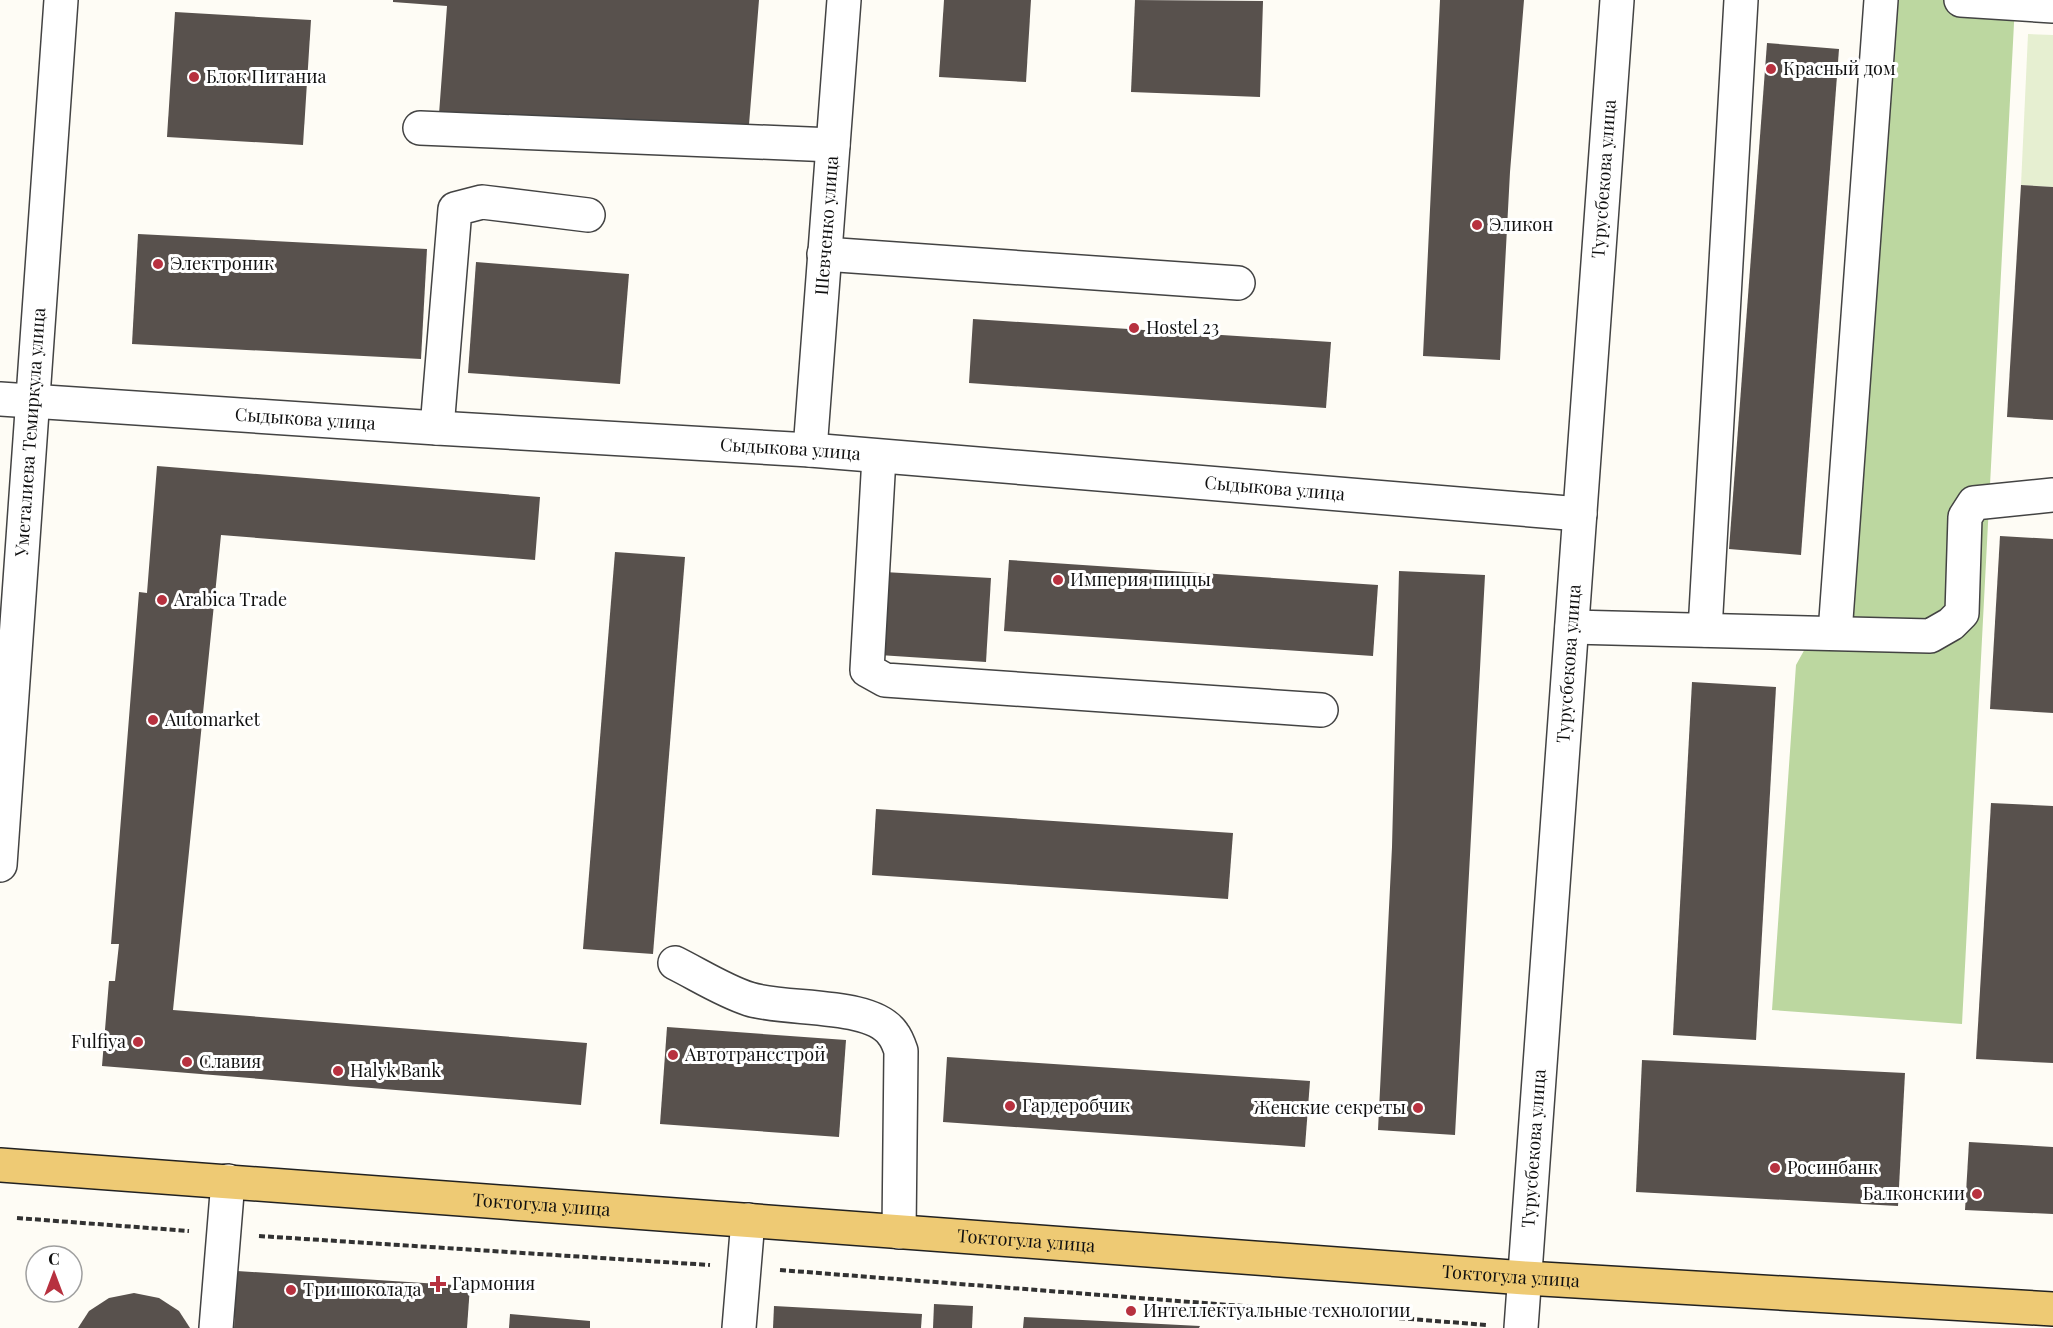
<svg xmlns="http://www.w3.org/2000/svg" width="2053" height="1328" viewBox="0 0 2053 1328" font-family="'Playfair Display',serif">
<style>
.forest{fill:#bcd7a0}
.pitch{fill:#e6efd1}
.building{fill:#58514d}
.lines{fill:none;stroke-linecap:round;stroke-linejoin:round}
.minor-casing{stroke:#434343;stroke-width:36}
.major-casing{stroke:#212121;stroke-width:36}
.path{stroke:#323232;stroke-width:4;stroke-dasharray:6 3;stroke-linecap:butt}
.minor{stroke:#fff;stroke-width:33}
.major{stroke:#eeca74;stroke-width:33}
.poi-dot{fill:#b7313f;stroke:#fff;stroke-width:2}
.labels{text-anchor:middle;stroke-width:6;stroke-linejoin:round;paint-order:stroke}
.poi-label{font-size:18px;fill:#101010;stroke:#fff;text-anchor:start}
.street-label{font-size:18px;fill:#101010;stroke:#fff}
</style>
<rect width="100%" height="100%" fill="#fefcf5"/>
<!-- forest -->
<path class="forest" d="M1881 0H1961L2015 4 1962 1024 1772 1010 1796 665 1838 589Z"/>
<!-- pitch -->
<path class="pitch" d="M2028 34 2053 35V187L2021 185Z"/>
<!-- building -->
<g class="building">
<path d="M393 0H759L748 137 439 114 447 6 393 2Z"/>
<path d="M944 0H1031L1026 82 939 77Z"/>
<path d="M1135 0 1263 1 1260 97 1131 92Z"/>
<path d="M1440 0H1524L1510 172 1500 360 1423 356Z"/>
<path d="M175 12 311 20 303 145 167 137Z"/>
<path d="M1767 43 1839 49 1801 555 1729 549Z"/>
<path d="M2021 185 2053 187V420L2007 417Z"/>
<path d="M138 234 427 249 421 359 132 344Z"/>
<path d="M476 262 629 274 620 384 468 373Z"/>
<path d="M973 319 1331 342 1326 408 969 383Z"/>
<path d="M157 466 540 497 535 560 221 535 173 1010 587 1043 581 1105 102 1066 109 981H115L119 944H111L139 592 147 593Z"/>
<path d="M2000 536 2053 539V713L1990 709Z"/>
<path d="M615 552 685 557 653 954 583 949Z"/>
<path d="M1009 560 1378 585 1373 656 1004 631Z"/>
<path d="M1399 571 1485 575 1455 1135 1378 1130 1392 847Z"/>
<path d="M884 572 991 578 986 662 879 655Z"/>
<path d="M1692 682 1776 687 1756 1040 1673 1035Z"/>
<path d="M1991 803 2053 806V1063L1976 1059Z"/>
<path d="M876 809 1233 833 1228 899 872 875Z"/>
<path d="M667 1027 846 1040 839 1137 660 1124Z"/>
<path d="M947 1057 1310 1081 1305 1147 943 1122Z"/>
<path d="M1642 1060 1905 1073 1898 1206 1636 1192Z"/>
<path d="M1969 1142 2053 1147V1214L1965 1210Z"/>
<path d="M237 1271 470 1286 467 1328H234Z"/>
<path d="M134 1293 159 1298 179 1311 190 1328H78L89 1311 109 1298Z"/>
<path d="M934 1304 973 1306 972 1328H933Z"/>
<path d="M774 1306 922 1314 921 1328H773Z"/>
<path d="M510 1314 590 1321V1328H509Z"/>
<path d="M1024 1317 1200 1326 1199 1328H1023Z"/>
</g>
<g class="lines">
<defs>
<g id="minor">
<path d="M1961 0 2053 6"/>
<path d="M420 128 833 145"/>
<path d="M824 254 1238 283"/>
<path id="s1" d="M0 399 437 428 810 450 1580 514"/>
<path d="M437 428 455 209 482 202 588 215"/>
<path id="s2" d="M810 450 844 0"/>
<path d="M879 457 867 670 885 680 1321 710"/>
<path d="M1572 627 1930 636 1951 624 1962 613 1965 517 1974 503 2053 495"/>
<path d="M1705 630 1741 0"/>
<path d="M1835 633 1881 0"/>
<path id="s3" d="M0 865 61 0"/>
<path d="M675 963C699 975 724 991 749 999 787 1011 872 1002 893 1034 897 1039 899 1045 901 1051L899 1232"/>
<path d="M216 1328 228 1181"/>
<path d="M739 1328 748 1220"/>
<path id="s4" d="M1521 1328 1617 0"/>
</g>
<g id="major">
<path id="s5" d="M0 1165 1525 1278 2053 1309"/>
</g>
</defs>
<!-- minor casing -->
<use href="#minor" class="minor-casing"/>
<!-- major casing -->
<use href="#major" class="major-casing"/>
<!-- path -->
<g class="path">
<path d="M17 1218 189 1231"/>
<path d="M259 1236 710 1265"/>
<path d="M780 1270 1487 1325"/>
</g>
<!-- minor -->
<use href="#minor" class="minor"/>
<!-- major -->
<use href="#major" class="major"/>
</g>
<!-- markers -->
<g class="poi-dot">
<circle cx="1771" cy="69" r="6"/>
<circle cx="194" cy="77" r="6"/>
<circle cx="1477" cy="225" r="6"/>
<circle cx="158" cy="264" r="6"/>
<circle cx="1134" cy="328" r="6"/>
<circle cx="1058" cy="580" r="6"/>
<circle cx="162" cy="600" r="6"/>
<circle cx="153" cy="720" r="6"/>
<circle cx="138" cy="1042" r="6"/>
<circle cx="673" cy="1055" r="6"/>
<circle cx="187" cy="1062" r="6"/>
<circle cx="338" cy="1071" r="6"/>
<circle cx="1010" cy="1106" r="6"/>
<circle cx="1418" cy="1108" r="6"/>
<circle cx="1775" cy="1168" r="6"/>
<circle cx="1977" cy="1194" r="6"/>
<path d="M435 1275h6v6h6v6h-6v6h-6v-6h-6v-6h6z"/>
<circle cx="291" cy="1290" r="6"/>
<circle cx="1131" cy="1311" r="6"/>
</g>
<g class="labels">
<!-- poi labels -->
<g class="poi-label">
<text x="1783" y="75">Красный дом</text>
<text x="206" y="83">Блок Питаниа</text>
<text x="1489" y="231">Эликон</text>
<text x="170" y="270">Электроник</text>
<text x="1146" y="334">Hostel 23</text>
<text x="1070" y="586">Империя пиццы</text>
<text x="174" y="606">Arabica Trade</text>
<text x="165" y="726">Automarket</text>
<text x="126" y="1048" text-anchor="end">Fulfiya</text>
<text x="685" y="1061">Автотрансстрой</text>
<text x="199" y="1068">Славия</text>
<text x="350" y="1077">Halyk Bank</text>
<text x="1022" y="1112">Гардеробчик</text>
<text x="1406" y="1114" text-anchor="end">Женские секреты</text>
<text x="1787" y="1174">Росинбанк</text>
<text x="1965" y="1200" text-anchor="end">Балконскии</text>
<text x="452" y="1290">Гармония</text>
<text x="303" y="1296">Три шоколада</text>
<text x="1143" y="1317">Интеллектуальные технологии</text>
</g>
<!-- street labels -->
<g class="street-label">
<text dy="6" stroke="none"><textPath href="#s4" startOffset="1152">Турусбекова улица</textPath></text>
<text dy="6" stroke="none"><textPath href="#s2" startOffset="225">Шевченко улица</textPath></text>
<text dy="6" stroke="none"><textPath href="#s1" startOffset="306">Сыдыкова улица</textPath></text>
<text dy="6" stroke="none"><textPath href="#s3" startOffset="434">Уметалиева Темиркула улица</textPath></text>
<text dy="6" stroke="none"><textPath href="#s1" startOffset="792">Сыдыкова улица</textPath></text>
<text dy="6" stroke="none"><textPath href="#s1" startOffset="1278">Сыдыкова улица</textPath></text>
<text dy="6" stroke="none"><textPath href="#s4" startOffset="666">Турусбекова улица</textPath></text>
<text dy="6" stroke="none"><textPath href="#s4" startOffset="180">Турусбекова улица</textPath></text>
<text dy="6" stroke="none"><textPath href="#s5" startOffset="543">Токтогула улица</textPath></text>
<text dy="6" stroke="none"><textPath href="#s5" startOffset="1029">Токтогула улица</textPath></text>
<text dy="6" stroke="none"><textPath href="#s5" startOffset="1515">Токтогула улица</textPath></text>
</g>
</g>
<!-- north arrow -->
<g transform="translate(54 1274)"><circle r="28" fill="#ffffff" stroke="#9f9f9f" stroke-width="1.5"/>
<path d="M0-4.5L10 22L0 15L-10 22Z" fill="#b7313f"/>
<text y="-9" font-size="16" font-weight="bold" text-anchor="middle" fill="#101010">С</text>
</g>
</svg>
